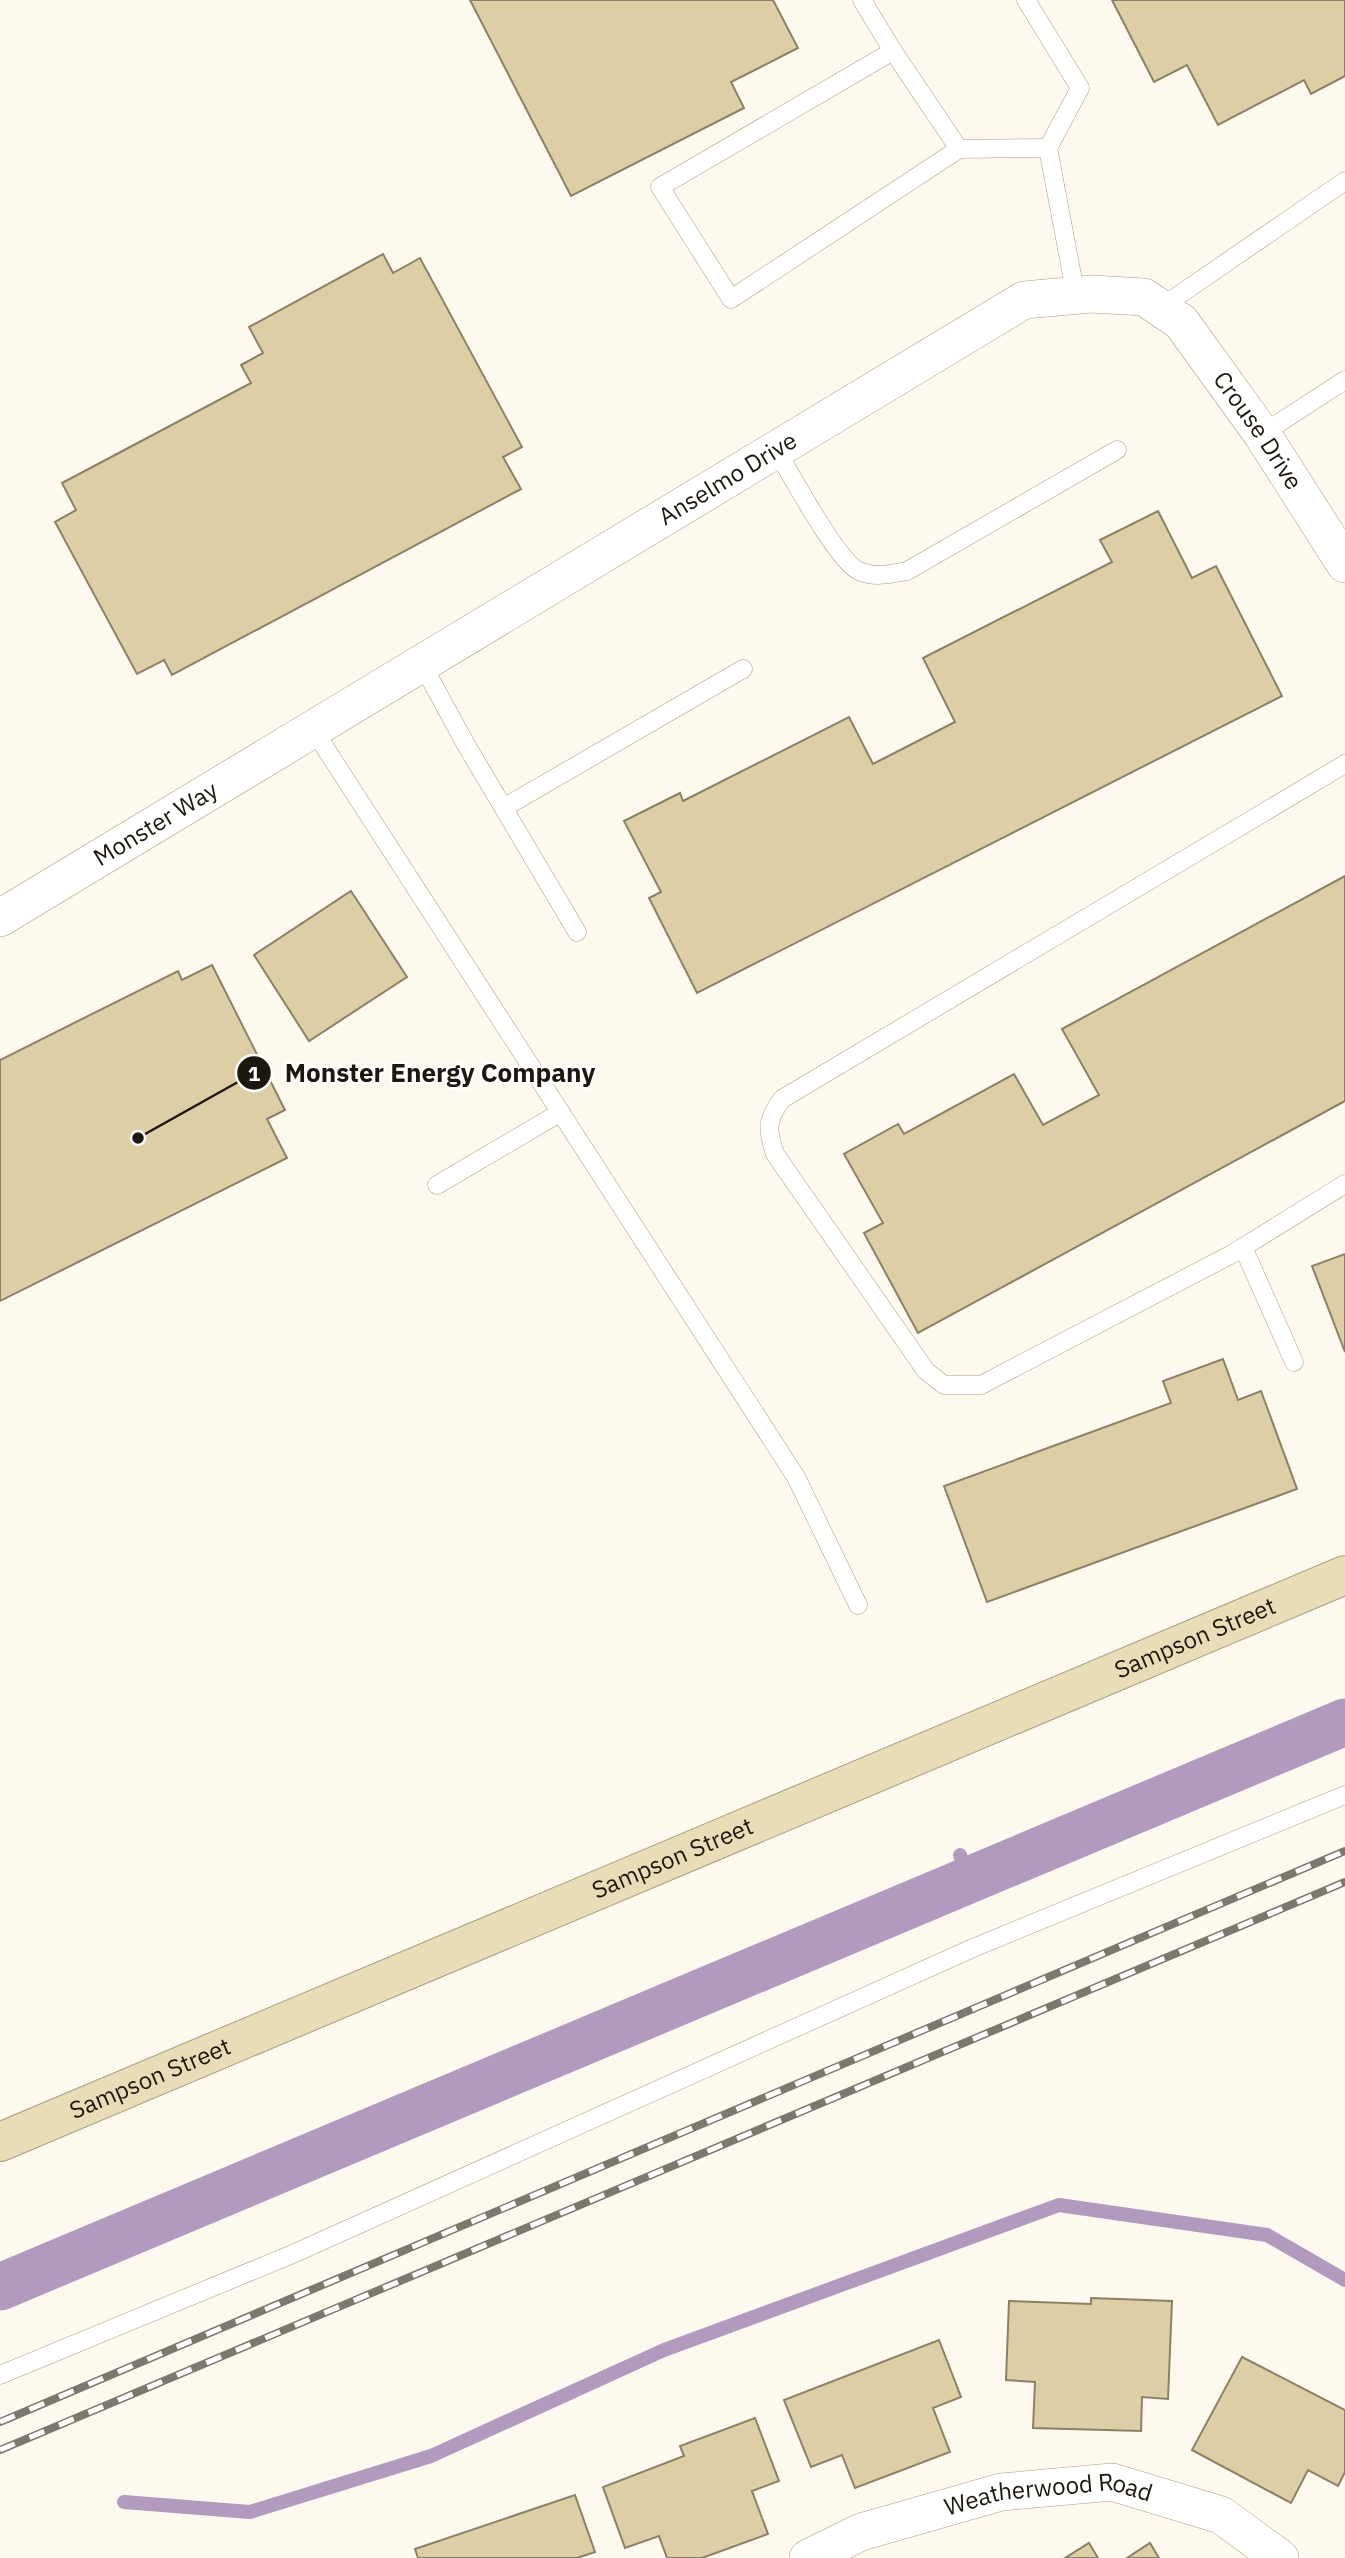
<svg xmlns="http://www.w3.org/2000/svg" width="1345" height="2558" viewBox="0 0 1345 2558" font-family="'IBM Plex Sans',sans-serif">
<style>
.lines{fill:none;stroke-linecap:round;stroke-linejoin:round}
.stream{stroke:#b19abe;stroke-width:14}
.canal{stroke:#b19abe;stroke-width:47}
.building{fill:#decea6;stroke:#8c8166;stroke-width:2}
.lane-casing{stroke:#a99e82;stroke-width:19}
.street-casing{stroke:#a99e82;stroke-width:38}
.secondary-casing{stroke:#a99e82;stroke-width:40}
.lane{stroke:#fff;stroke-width:18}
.street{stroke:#fff;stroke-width:37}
.secondary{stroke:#e8ddb6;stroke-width:38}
.rail-casing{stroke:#7d786e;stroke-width:8}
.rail{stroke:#fff;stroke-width:5;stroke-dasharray:16;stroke-linecap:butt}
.labels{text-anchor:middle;stroke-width:5;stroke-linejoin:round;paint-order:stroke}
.street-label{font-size:24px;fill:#1d180e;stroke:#fff}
.leader{fill:none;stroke:#1d180e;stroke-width:2.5}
.callout-dot{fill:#1d180e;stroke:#fff;stroke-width:2.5}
.mark-label{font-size:21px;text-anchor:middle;font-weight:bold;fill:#fff}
.callout-label{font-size:26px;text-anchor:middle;font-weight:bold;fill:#1d180e;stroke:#fff;stroke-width:5;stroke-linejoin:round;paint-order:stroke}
</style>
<rect width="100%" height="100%" fill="#fef9ee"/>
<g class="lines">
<!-- stream -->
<g class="stream">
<path d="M960 1855 969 1880"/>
<path d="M124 2502 250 2512 431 2456 664 2350 1059 2205 1267 2235 1345 2280"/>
</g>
<!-- canal -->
<path class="canal" d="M0 2287 1345 1722"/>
</g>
<!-- building -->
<g class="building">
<path d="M470 0H773L798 48 731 82 744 108 571 196Z"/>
<path d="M1112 0H1345V76L1311 94 1304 80 1218 125 1187 65 1154 82Z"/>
<path d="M383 254 393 273 420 258 522 447 503 457 521 489 172 675 164 660 137 674 55 522 76 510 62 483 251 383 241 365 263 353 249 327Z"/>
<path d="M1158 511 1192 578 1216 566 1282 696 697 993 649 898 661 892 624 821 680 793 683 801 849 717 873 764 955 722 923 658 1112 562 1100 540Z"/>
<path d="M1345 876V1101L918 1333 864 1233 883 1223 844 1154 898 1124 904 1134 1014 1074 1043 1125 1099 1095 1062 1029Z"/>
<path d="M351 891 407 977 309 1041 254 955Z"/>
<path d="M212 965 285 1110 267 1119 287 1158 0 1301V1060L178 971 182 980Z"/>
<path d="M1345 1254V1352L1312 1266Z"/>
<path d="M1223 1359 1238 1400 1261 1391 1297 1489 987 1602 944 1486 1171 1403 1163 1381Z"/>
<path d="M1091 2298 1172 2301 1168 2399 1142 2397 1141 2431 1033 2428 1035 2382 1006 2380 1009 2301 1091 2304Z"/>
<path d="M939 2340 961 2397 933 2408 950 2452 855 2488 842 2455 811 2467 784 2400Z"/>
<path d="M1242 2357 1345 2410V2472L1338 2486 1308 2470 1291 2503 1192 2450Z"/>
<path d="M755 2418 779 2481 752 2491 768 2534 702 2558H667L659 2536 625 2548 603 2487 684 2456 680 2446Z"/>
<path d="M575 2495 595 2552 577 2558H418L415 2549Z"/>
<path d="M1089 2543 1098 2558H1065Z"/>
<path d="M1150 2543 1159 2558H1127Z"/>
</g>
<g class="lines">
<defs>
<g id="lane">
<path d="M862 0 893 51 660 187 731 299 959 149 1048 148"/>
<path d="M1026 0 1080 88 1048 148 1076 296"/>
<path d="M893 51 959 149"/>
<path d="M1160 308 1345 181"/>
<path d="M1262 434 1345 380"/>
<path d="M776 450C791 474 837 561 859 571 875 578 890 574 907 571L1117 450"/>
<path d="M422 664 465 743 577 932"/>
<path d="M313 729 796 1477 858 1605"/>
<path d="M1345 764 782 1099C766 1121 767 1129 775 1154L926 1371 944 1385H981L1232 1254 1345 1184"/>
<path d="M505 807 743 669"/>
<path d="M437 1185 561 1112"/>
<path d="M1243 1247 1294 1362"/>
<path d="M0 2375 295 2253 973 1948 1345 1795"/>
</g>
<g id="street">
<path id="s1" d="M0 918 1024 300 1091 294 1144 297 1181 322 1262 434 1345 564"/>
<path id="s2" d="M808 2558 861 2532 1001 2492 1112 2482 1221 2515 1280 2558"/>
</g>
<g id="secondary">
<path id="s3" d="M0 2142 1345 1575"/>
</g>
</defs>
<!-- lane casing -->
<use href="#lane" class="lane-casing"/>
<!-- street casing -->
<use href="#street" class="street-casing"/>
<!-- secondary casing -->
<use href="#secondary" class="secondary-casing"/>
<!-- lane -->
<use href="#lane" class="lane"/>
<!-- street -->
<use href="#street" class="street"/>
<!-- secondary -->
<use href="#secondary" class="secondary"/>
<defs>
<g id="rail">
<path d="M0 2422 1345 1851"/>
<path d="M0 2450 1345 1882"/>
</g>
</defs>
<!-- rail casing -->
<use href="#rail" class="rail-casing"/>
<!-- rail -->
<use href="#rail" class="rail"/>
</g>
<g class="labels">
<!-- street labels -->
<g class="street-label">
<text dy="8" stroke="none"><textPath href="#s1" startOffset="1494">Crouse Drive</textPath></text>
<text dy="8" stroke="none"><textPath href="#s1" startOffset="850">Anselmo Drive</textPath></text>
<text dy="8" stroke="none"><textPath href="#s1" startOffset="182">Monster Way</textPath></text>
<text dy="8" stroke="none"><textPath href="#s3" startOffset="1297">Sampson Street</textPath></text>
<text dy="8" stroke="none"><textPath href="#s3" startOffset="730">Sampson Street</textPath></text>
<text dy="8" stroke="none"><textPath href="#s3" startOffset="163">Sampson Street</textPath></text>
<text dy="8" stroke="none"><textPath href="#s2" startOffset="252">Weatherwood Road</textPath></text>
</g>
</g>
<!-- callouts -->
<path class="leader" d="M138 1138L254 1073"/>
<g class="callout-dot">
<circle cx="138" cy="1138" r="7"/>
<circle cx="254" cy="1073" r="18"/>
</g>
<g class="mark-label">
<text x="254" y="1081">1</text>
</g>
<g class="callout-label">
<text x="440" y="1082">Monster Energy Company</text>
</g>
</svg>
